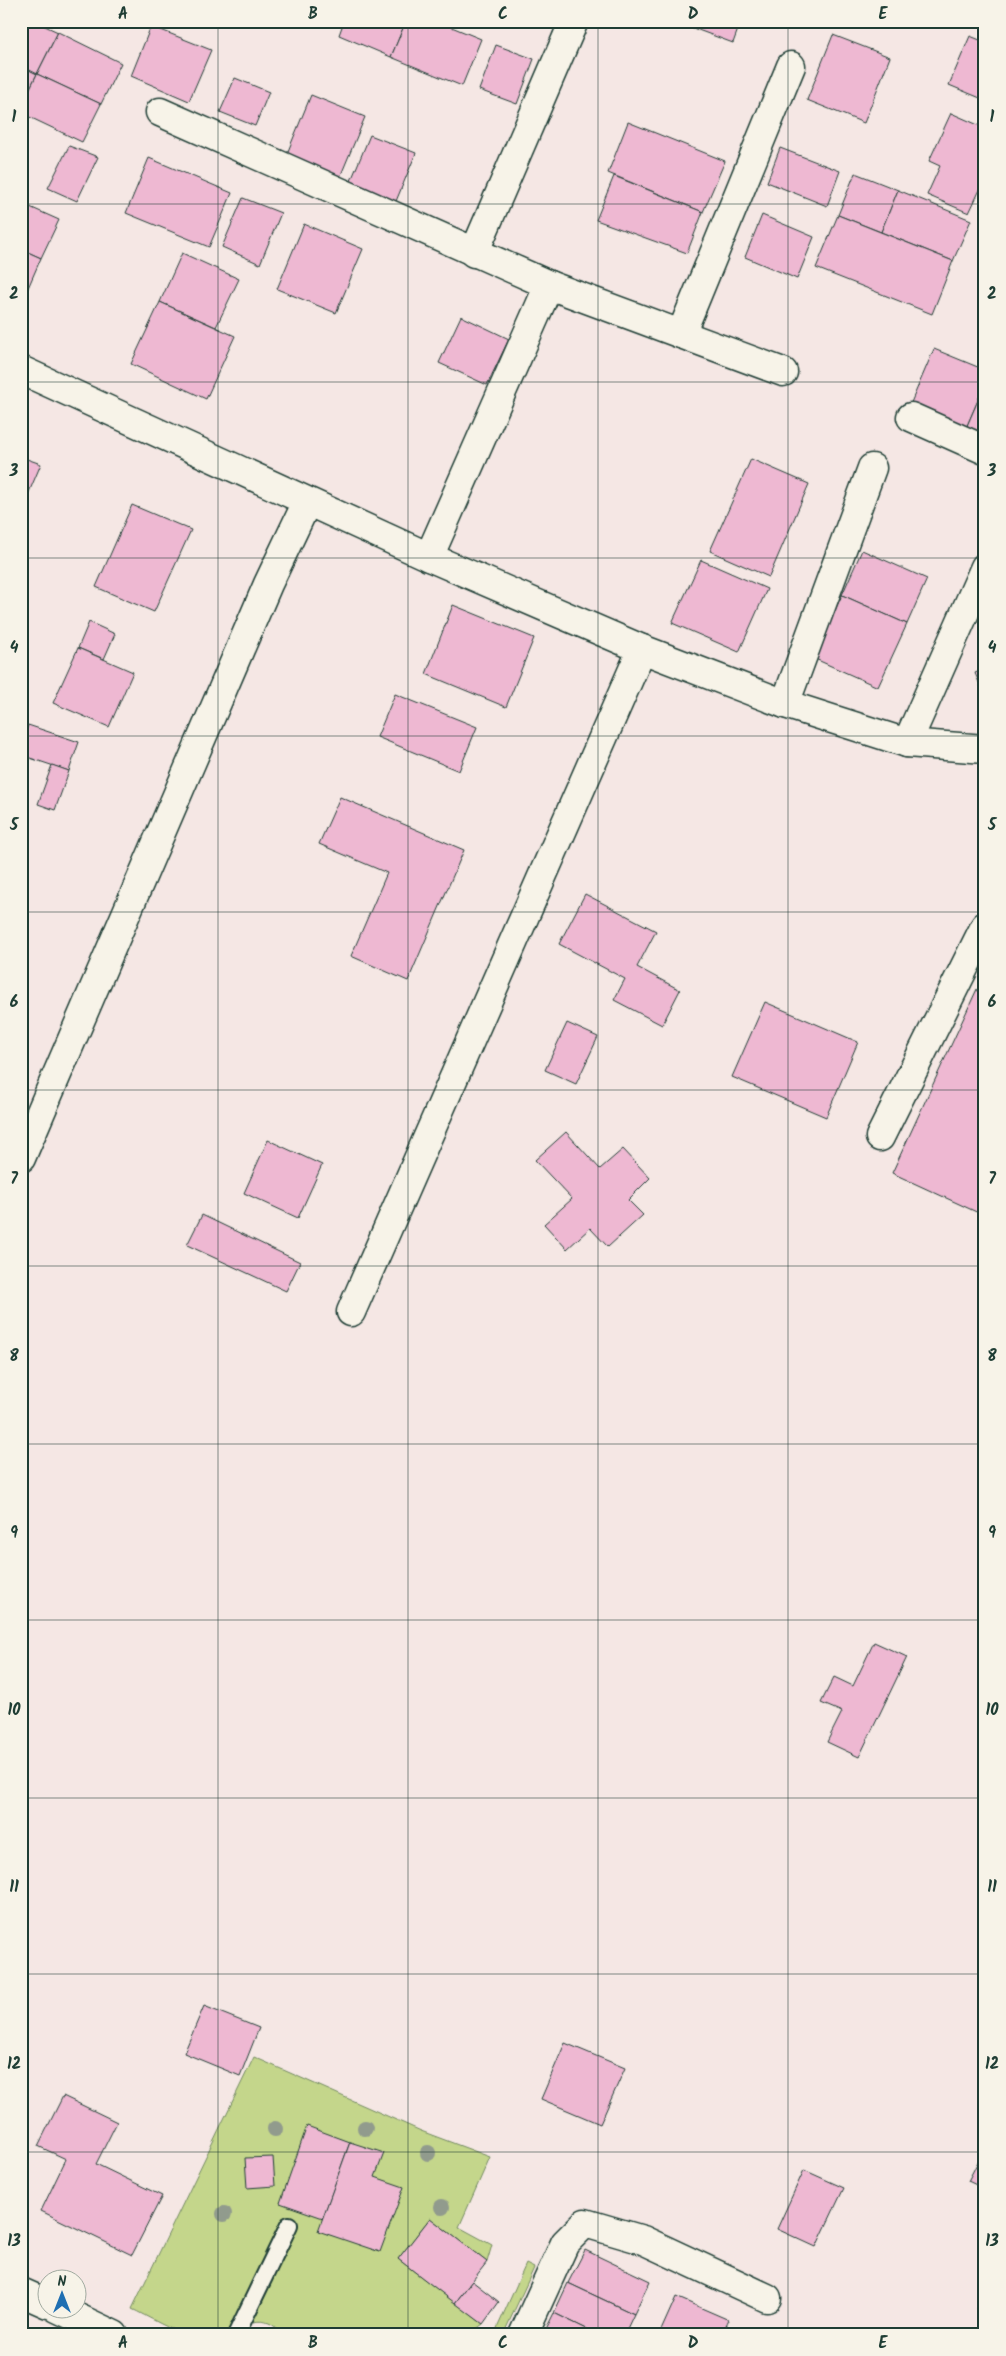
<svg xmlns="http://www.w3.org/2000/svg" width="1006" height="2356" viewBox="0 0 1006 2356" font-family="Kalam,sans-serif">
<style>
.green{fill:#c4d68b;stroke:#728a60}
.building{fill:#eeb8d2;stroke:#1f3d34}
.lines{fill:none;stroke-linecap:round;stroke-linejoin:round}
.lane-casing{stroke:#1f3d34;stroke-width:20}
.street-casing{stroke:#1f3d34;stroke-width:31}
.lane{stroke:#f7f3e8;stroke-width:16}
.street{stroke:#f7f3e8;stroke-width:28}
.tree{fill:#919b8d}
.grid{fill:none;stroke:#1f3d34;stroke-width:1;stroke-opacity:0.55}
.neatline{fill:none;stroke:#1f3d34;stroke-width:2}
.grid-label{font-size:16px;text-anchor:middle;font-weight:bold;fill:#1f3d34}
</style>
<rect width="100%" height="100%" fill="#f5e7e4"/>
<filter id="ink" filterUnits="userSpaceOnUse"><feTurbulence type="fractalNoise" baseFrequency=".02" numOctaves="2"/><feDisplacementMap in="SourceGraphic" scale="10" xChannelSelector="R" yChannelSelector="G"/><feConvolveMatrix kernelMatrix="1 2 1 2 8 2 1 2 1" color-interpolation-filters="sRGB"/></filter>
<g filter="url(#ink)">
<!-- green -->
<g class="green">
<path d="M254 2057 421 2131 490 2157 459 2227 492 2245 487 2262 430 2218 398 2259 483 2324 475 2330H421L418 2335H281C268 2310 241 2325 224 2334 216 2338 198 2335 189 2335 177 2334 145 2315 132 2309Z"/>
<path d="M526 2264 534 2268 503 2335H494Z"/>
</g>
<!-- building -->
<g class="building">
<path d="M21 21H34L58 32 37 74 21 66Z"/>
<path d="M344 21H406L391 57 339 35Z"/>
<path d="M406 21H437L481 39 462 86 391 57Z"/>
<path d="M674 21H741L733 43Z"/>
<path d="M151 26 211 50 189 101 131 76Z"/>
<path d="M58 32 121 63 101 104 37 74Z"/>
<path d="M833 35 890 57 864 123 807 100Z"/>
<path d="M970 36 985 42V100L949 85Z"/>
<path d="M496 45 534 59 517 104 479 90Z"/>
<path d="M21 66 37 74 21 106Z"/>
<path d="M37 74 101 104 82 142 21 113V106Z"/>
<path d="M235 78 269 92 255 126 220 112Z"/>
<path d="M311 95 365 117 338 182 284 161Z"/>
<path d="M951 113 985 128V179L969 213 927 195 940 166 929 161Z"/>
<path d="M628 122 725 161 703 212 608 173Z"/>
<path d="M370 135 416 153 394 206 348 188Z"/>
<path d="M69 146 98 157 77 201 48 188Z"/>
<path d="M780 148 840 171 827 206 767 182Z"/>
<path d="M149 158 232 193 209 247 126 213Z"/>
<path d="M855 173 898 190 881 232 838 215Z"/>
<path d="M614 176 703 212 687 253 596 220Z"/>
<path d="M898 190 971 220 953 261 881 232Z"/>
<path d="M243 198 281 213 260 264 222 247Z"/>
<path d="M21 203 59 220 41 258 21 249Z"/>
<path d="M762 215 814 237 797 279 745 257Z"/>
<path d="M838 215 953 261 932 314 816 268Z"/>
<path d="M304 224 363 249 336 313 277 289Z"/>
<path d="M21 249 41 258 21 304Z"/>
<path d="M182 253 239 279 216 327 160 302Z"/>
<path d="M160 302 235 336 206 399 131 364Z"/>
<path d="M461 316 509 339 487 385 439 363Z"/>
<path d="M934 349 985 370V384L963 435 907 412Z"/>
<path d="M985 384V444L963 435Z"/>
<path d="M21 457 41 464 21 511Z"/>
<path d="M751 459 809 484 769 577 710 551Z"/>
<path d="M132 505 191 530 154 612 96 587Z"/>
<path d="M862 550 927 579 907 624 842 595Z"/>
<path d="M701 560 767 589 739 652 672 623Z"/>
<path d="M842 595 907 624 878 687 813 658Z"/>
<path d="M453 605 534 638 506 707 426 674Z"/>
<path d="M89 622 115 634 104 659 78 648Z"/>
<path d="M78 648 133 672 109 727 53 703Z"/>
<path d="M985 669V697L975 673Z"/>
<path d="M395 694 477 727 459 771 377 737Z"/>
<path d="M28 725 79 742 69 771 21 755V747Z"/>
<path d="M52 765 69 771 55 810 38 804Z"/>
<path d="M340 797 464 850 408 981 351 956 387 873 319 844Z"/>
<path d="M585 894 656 931 637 967 680 990 662 1025 614 1000 625 979 559 944Z"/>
<path d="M977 989 985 993V1211L983 1215 892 1173Z"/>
<path d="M765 1002 858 1042 826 1117 732 1077Z"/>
<path d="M567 1023 598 1037 576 1084 545 1070Z"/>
<path d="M566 1132 600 1169 623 1149 650 1178 628 1200 643 1215 608 1247 590 1228 567 1249 544 1224 572 1199 535 1160Z"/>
<path d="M268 1140 322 1165 298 1218 244 1193Z"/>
<path d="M202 1215 300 1262 286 1291 187 1245Z"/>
<path d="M874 1642 907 1657 859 1757 827 1742 842 1712 821 1703 834 1677 853 1686Z"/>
<path d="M204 2006 259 2028 240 2076 184 2053Z"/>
<path d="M565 2043 625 2068 600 2124 541 2099Z"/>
<path d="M63 2096 117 2122 96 2164 162 2196 132 2255 41 2211 66 2159 38 2146Z"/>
<path d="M307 2126 350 2142 323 2218 280 2203Z"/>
<path d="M350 2142 384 2153 375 2177 404 2187 380 2252 318 2231Z"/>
<path d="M985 2148V2189L968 2181Z"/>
<path d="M273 2157 275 2186 247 2188 245 2158Z"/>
<path d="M804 2170 844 2188 816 2247 777 2229Z"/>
<path d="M430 2218 487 2262 455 2303 398 2259Z"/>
<path d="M585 2250 650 2281 634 2314 568 2283Z"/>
<path d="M472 2281 499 2302 483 2324 455 2303Z"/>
<path d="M568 2283 634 2314 624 2335H599L554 2313Z"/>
<path d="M985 2292V2314L976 2309Z"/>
<path d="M676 2297 729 2320 722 2335H659Z"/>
<path d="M554 2313 599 2335H543Z"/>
</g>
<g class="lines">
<defs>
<path id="lane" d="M236 2335 289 2225"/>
<g id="street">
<path d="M160 112 549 285 783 372"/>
<path d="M474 253 574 21"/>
<path d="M681 334 791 66"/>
<path d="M21 370 429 557 642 649 785 704 907 743 985 749"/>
<path d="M911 417 985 450"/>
<path d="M429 557 549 285"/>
<path d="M785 704 872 468"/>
<path d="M907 743 985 567"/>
<path d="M880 1137 985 926"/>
<path d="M21 1158 268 584 307 502"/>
<path d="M351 1312 642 649"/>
<path d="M21 2292 48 2304"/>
<path d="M57 2308 114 2335"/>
<path d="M523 2335 565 2243 585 2223 643 2240 767 2298"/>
</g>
</defs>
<!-- lane casing -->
<use href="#lane" class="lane-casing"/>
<!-- street casing -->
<use href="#street" class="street-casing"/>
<!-- lane -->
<use href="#lane" class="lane"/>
<!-- street -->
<use href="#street" class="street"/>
</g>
<!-- trees -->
<g class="tree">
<circle cx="365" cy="2128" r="8"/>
<circle cx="275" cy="2129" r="8"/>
<circle cx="428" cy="2153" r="8"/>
<circle cx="442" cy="2207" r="8"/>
<circle cx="224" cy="2214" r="8"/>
</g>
</g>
<!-- grid -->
<path class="grid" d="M218 21V2335M408 21V2335M598 21V2335M788 21V2335M21 204H985M21 382H985M21 558H985M21 736H985M21 912H985M21 1090H985M21 1266H985M21 1444H985M21 1620H985M21 1798H985M21 1974H985M21 2152H985"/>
<!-- margin -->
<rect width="1006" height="2356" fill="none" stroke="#f7f3e8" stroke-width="55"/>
<!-- north arrow -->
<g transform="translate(62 2294)"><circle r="24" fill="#f7f3e8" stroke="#a1aaa0"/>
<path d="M0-4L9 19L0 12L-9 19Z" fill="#1f6fb2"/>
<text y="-8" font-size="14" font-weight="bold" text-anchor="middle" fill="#1f3d34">N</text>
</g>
<rect x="28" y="28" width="950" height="2300" class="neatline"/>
<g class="grid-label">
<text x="123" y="19">A</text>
<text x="313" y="19">B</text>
<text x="503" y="19">C</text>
<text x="693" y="19">D</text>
<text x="883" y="19">E</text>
<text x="14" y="122">1</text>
<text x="992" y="122">1</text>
<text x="14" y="299">2</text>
<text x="992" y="299">2</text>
<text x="14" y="476">3</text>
<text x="992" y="476">3</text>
<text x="14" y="653">4</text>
<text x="992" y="653">4</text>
<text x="14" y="830">5</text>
<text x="992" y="830">5</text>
<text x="14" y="1007">6</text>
<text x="992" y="1007">6</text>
<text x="14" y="1184">7</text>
<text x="992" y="1184">7</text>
<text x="14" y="1361">8</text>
<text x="992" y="1361">8</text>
<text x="14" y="1538">9</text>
<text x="992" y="1538">9</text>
<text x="14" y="1715">10</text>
<text x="992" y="1715">10</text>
<text x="14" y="1892">11</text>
<text x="992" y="1892">11</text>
<text x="14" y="2069">12</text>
<text x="992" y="2069">12</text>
<text x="14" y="2246">13</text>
<text x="992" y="2246">13</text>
<text x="123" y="2348">A</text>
<text x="313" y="2348">B</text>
<text x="503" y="2348">C</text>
<text x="693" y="2348">D</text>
<text x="883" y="2348">E</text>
</g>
</svg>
